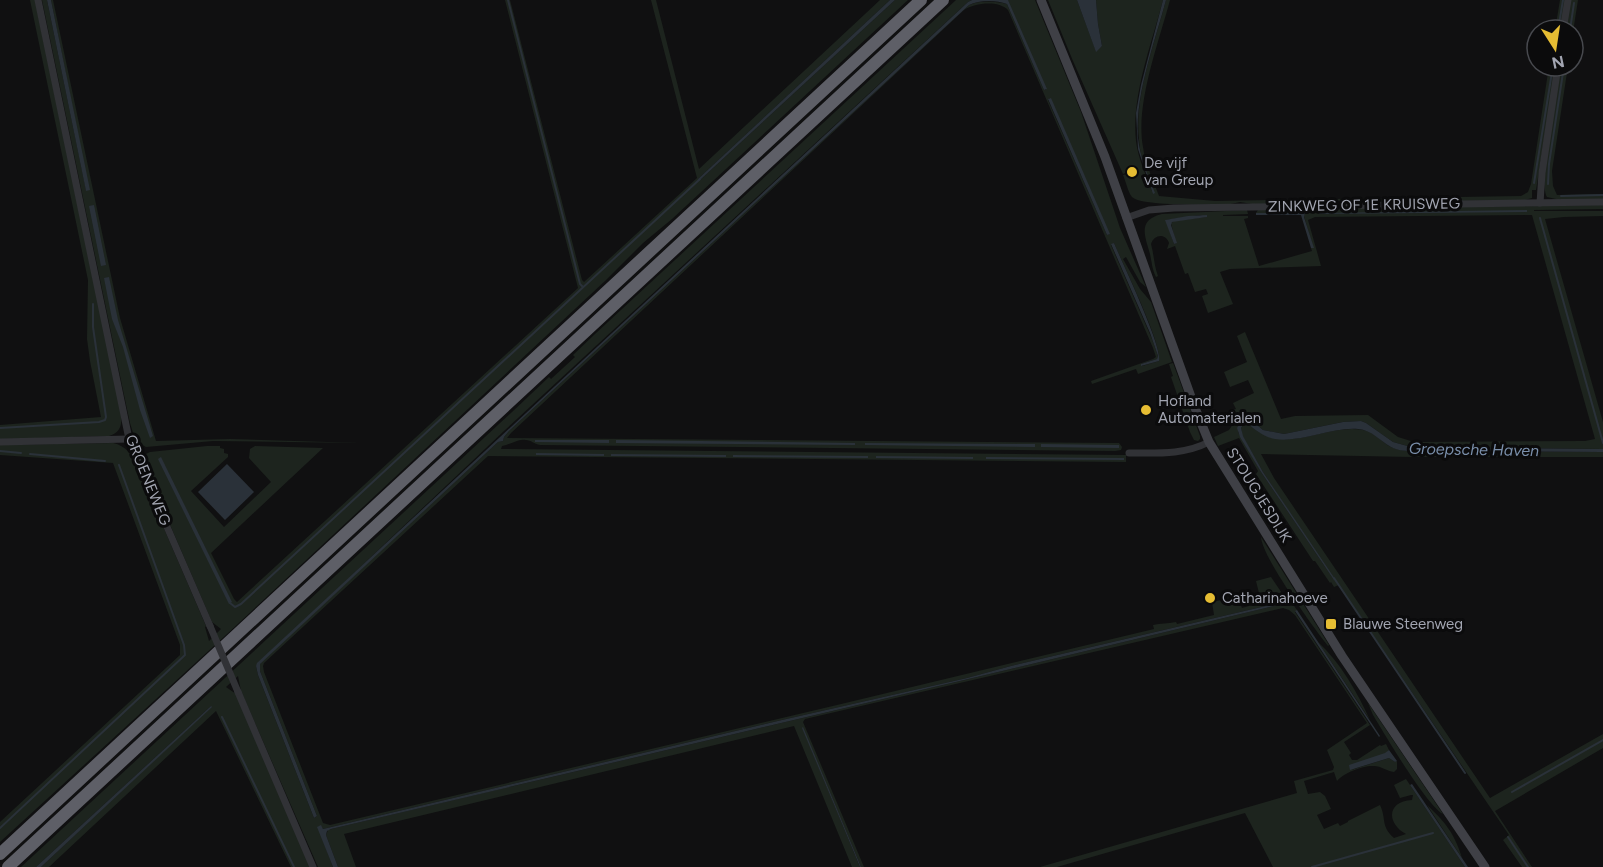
<svg xmlns="http://www.w3.org/2000/svg" width="1603" height="867" viewBox="0 0 1603 867" font-family="Figtree,sans-serif">
<style>
.green{fill:#1d241e;fill-rule:evenodd}
.water{fill:#2a3139}
.lines{fill:none;stroke-linecap:round;stroke-linejoin:round}
.stream{stroke:#2a3139;stroke-width:2}
.street{stroke:#313236;stroke-width:7}
.secondary{stroke:#3f4046;stroke-width:9}
.highway{stroke:#5e5f67;stroke-width:12}
.street-bridge{stroke:#313236;stroke-width:7}
.poi-dot{fill:#e6bd33;stroke:#0b0b0c;stroke-width:2}
.labels{text-anchor:middle;stroke-width:6;stroke-linejoin:round;paint-order:stroke}
.poi-label{font-size:15px;fill:#a2a5b1;stroke:#0b0b0c;text-anchor:start}
.street-label{font-size:15px;fill:#a2a5b1;stroke:#0b0b0c}
.water-label{font-size:16px;font-style:italic;fill:#7a8fab;stroke:#0b0b0c}
</style>
<rect width="100%" height="100%" fill="#101011"/>
<!-- green -->
<g class="green">
<path d="M30 0H35L121 414C122 425 121 432 109 436L0 439V425L101 417 90 361 87 339 88 280Z"/>
<path d="M42 0H47L86 190H89L51 0H53L120 318 156 441 230 439 361 443 213 441 146 447 141 444 137 446 130 423 123 390Z"/>
<path d="M505 0H510L582 280 584 282 697 178 651 0H656L699 169 880 0H890L698 179 699 181 895 0H908L672 219 643 243 605 281 227 634 0 842V822L180 655V645L113 463 0 455V445L113 443C126 446 132 454 137 466L206 626 205 627 209 641 221 629 212 622 143 462 142 456 150 452 207 446H220V448L224 449V453L228 454V457L191 491 224 527 271 482 249 458 250 449 255 446 323 448 211 553 234 599 237 602 578 288Z"/>
<path d="M956 0H972L968 2 505 430 256 666 258 675 314 818 317 816 260 671 259 665 261 662 498 442 503 441 504 437 509 431 969 5C979 0 996 1 1007 4L1044 90H1046L1008 1 987 0H1035L1081 112 1120 228 1146 287 1140 282 1126 257 1123 259 1140 289 1151 302 1172 362 1138 374 1136 369 1092 384 1091 381 1153 359 1156 357 1153 348 1008 10C998 0 975 3 964 10L511 433 507 438 1119 443 1122 447 1121 450 1115 451 540 445C534 444 531 440 526 440 518 438 510 445 502 446L501 449 1126 455V462L488 456 291 638 264 663 263 666 264 672 323 823 330 825 837 705 1154 629 1153 625C1161 623 1167 624 1176 622L1177 624 1214 615 1212 602 1236 597 1238 603H1240L1242 608 1249 606 1248 600 1260 597 1256 581 1271 577 1290 605 1292 603 1297 610 1295 612 1370 725 1344 742 1351 753 1349 755 1352 760H1357L1380 745 1381 746 1386 744 1389 750 1386 753 1351 770 1389 758 1395 762 1397 761V769L1394 772C1387 771 1381 766 1374 766 1364 765 1343 773 1337 781L1334 772 1304 781 1308 794 1320 792 1325 796 1331 809 1317 815 1324 829 1338 823 1340 826 1348 822V821L1380 805C1387 820 1380 825 1394 838L1406 834C1386 823 1387 801 1412 800L1413 795H1411L1400 798 1394 785 1406 779 1465 867H1273L1245 813 1057 867H1040L1297 793 1294 781 1333 770 1334 767 1327 750 1367 723 1295 615 1289 610 1283 608 805 719 803 722 864 867H861L802 727 860 867H852L794 726 344 834 356 867H338L326 835 328 830 335 828 977 677 1278 605V603L1011 666 967 678 782 720 323 829 321 826 318 827 333 867H318L241 691 238 676 226 687 236 694 310 867H291L216 711 49 867H41L211 707V706L36 867H21L512 412 549 377 551 379 575 357 573 355 595 334ZM1050 98 1109 234 1107 235 1048 100ZM1114 243C1123 265 1162 343 1159 361L1142 366 1141 364 1157 359 1158 356 1152 339 1111 245Z"/>
<path d="M1048 0H1077L1096 51 1102 46 1098 24 1096 0H1163C1152 43 1131 96 1136 141 1138 159 1147 177 1153 194 1148 177 1140 159 1139 140 1134 95 1155 43 1166 0H1170C1159 42 1135 104 1143 147 1145 163 1153 180 1159 196L1215 201 1521 196 1528 192 1531 184 1549 66H1556L1536 190H1532V198L1525 200 1252 204 1240 202 1231 204C1215 204 1141 207 1132 197 1128 192 1126 182 1123 175L1134 173V169L1123 174 1073 61Z"/>
<path d="M1560 0H1566L1562 30H1555Z"/>
<path d="M1570 0H1578L1573 32V30H1565Z"/>
<path d="M1560 66H1568L1552 171 1553 186 1557 195 1603 194V199H1556L1547 197C1538 180 1556 90 1560 66Z"/>
<path d="M1603 205V209L1534 210V211H1603V216L1564 217 1545 219 1603 422V449L1411 447 1393 442 1366 423 1361 421 1343 422 1284 434 1263 430 1250 419 1245 418 1242 420 1238 432 1261 472 1334 580 1263 472 1242 435 1241 428 1244 423H1247C1254 429 1261 434 1270 437 1298 446 1333 424 1363 430 1374 432 1382 442 1391 447 1398 450 1406 451 1414 451L1603 452V457H1412L1261 454 1274 478 1490 798 1603 734V748L1495 811 1532 867H1522L1503 840 1509 835 1339 585 1334 587 1331 582 1330 583 1315 561H1313L1256 474 1258 471 1239 438 1218 446 1214 437 1229 430 1233 424 1228 413 1230 412 1232 415 1234 414 1233 410 1236 409 1233 403 1254 393 1248 380 1230 387 1224 372 1247 362 1237 336 1245 332 1281 419 1295 416 1368 415 1398 437 1414 442 1585 441 1595 439 1532 215 1315 217 1308 220 1321 266 1230 269 1220 272 1233 304 1208 313 1202 296 1208 294 1206 289 1195 292 1188 273 1185 274 1175 246 1167 249 1169 243C1166 233 1154 234 1151 244 1154 255 1154 265 1158 276L1156 277C1152 269 1152 263 1150 254 1145 236 1137 220 1162 214L1247 210 1248 214 1223 215V216H1248V218L1244 219 1259 266 1312 251 1311 248 1313 247 1304 216 1305 213H1256L1258 210ZM1200 215 1206 217 1174 221 1171 223 1176 243 1174 244 1166 220Z"/>
<path d="M1173 363 1200 436V439L1198 441 1194 440 1190 432 1171 377 1173 376 1169 364Z"/>
<path d="M1261 537 1329 645 1328 646 1321 637C1307 618 1262 556 1261 537Z"/>
<path d="M1318 642C1340 662 1357 692 1370 720Z"/>
<path d="M1368 703 1443 814C1427 806 1385 735 1373 715Z"/>
<path d="M1427 805C1446 823 1454 833 1462 858Z"/>
</g>
<!-- water -->
<g class="water">
<path d="M47 0H51L90 190 86 191Z"/>
<path d="M890 0H895L699 181 698 179Z"/>
<path d="M972 0H1008L1047 89 1044 90 1007 4C996 0 979 0 969 5L509 431 504 437 503 441 498 442 260 664V671L317 816 314 818 258 675 256 666 257 663 968 2Z"/>
<path d="M1077 0H1096L1098 24 1102 46 1096 52Z"/>
<path d="M1163 0H1166C1155 42 1132 102 1139 145 1142 162 1149 178 1155 193L1153 194 1138 149 1136 113 1141 85Z"/>
<path d="M1051 98 1110 234 1107 235 1048 99Z"/>
<path d="M94 205 106 265 101 266 89 206Z"/>
<path d="M1527 210V212L1319 214V213Z"/>
<path d="M1256 213H1305L1304 217 1314 248H1311L1301 215H1256Z"/>
<path d="M1207 215V217L1172 222 1171 225 1177 243 1174 244 1165 220 1188 216Z"/>
<path d="M1114 243C1122 262 1163 348 1159 361L1141 366V364L1157 359 1158 356 1150 333 1111 244Z"/>
<path d="M109 277 118 320 153 436 150 438 140 410 123 347 112 319 104 278Z"/>
<path d="M1245 418 1250 419 1263 430 1284 434 1343 422 1361 421 1366 423 1393 442 1411 447 1598 449H1603V452L1414 451C1406 451 1398 451 1391 447 1380 441 1372 430 1358 429 1331 427 1301 443 1275 439 1264 437 1255 430 1247 423H1244L1241 428 1243 436 1263 472 1335 579 1334 580 1261 472 1240 437 1237 428 1242 420Z"/>
<path d="M535 440H609V443L535 442Z"/>
<path d="M616 440 855 443V445L616 443Z"/>
<path d="M865 443 1035 444V447L865 445Z"/>
<path d="M1041 444 1119 445V448L1041 447Z"/>
<path d="M536 453 604 454V456L536 455Z"/>
<path d="M611 454 726 455V457L611 456Z"/>
<path d="M733 455 868 456V458L733 457Z"/>
<path d="M876 456 973 457V459L876 458Z"/>
<path d="M161 457 232 602 229 604 158 459Z"/>
<path d="M986 457 1124 458V460L986 459Z"/>
<path d="M227 464 254 492 225 520 198 492Z"/>
<path d="M1278 603V605L977 677 331 829 327 831 326 835 338 867H333L317 827 321 825 323 829 782 720 967 678 1011 666Z"/>
<path d="M1297 610 1380 736 1379 737 1295 611Z"/>
<path d="M211 706 212 707 41 867H36Z"/>
<path d="M803 727 861 867H860L802 728Z"/>
<path d="M1389 750 1397 761 1395 762 1389 758 1350 770 1349 765 1385 753Z"/>
<path d="M1412 784 1468 867H1465L1410 785Z"/>
</g>
<g class="lines">
<!-- stream -->
<g class="stream">
<path d="M508 0 580 284 583 287"/>
<path d="M1558 30 1563 0"/>
<path d="M1570 30 1574 3"/>
<path d="M1534 183 1553 66"/>
<path d="M1548 184 1549 164 1564 66"/>
<path d="M1561 196 1603 195"/>
<path d="M1540 218 1603 443"/>
<path d="M0 428 99 422 105 420 106 417 93 327V304"/>
<path d="M0 451 21 453"/>
<path d="M30 454 105 461"/>
<path d="M1334 578 1465 773"/>
<path d="M230 603 235 607 241 604 700 179"/>
<path d="M222 717 294 867"/>
<path d="M1512 792 1603 740"/>
<path d="M0 828 185 655 184 645 119 465"/>
<path d="M1508 837 1528 867"/>
<path d="M1312 867 1433 833"/>
</g>
<!-- street -->
<g class="street">
<path d="M38 0 129 439 210 626"/>
<path d="M1563 30 1568 0"/>
<path d="M1540 203 1542 173 1558 66"/>
<path d="M1126 218 1149 210 1174 208 1603 202"/>
<path d="M0 442 129 439"/>
<path d="M1129 453C1157 453 1184 455 1209 442"/>
<path d="M238 692 313 867"/>
</g>
<!-- secondary -->
<path class="secondary" d="M1041 0 1105 157 1195 408 1209 442 1342 656 1485 867"/>
<!-- highway -->
<g class="highway">
<path d="M0 854 921 0"/>
<path d="M8 867 943 0"/>
</g>
<!-- street-bridge -->
<path class="street-bridge" d="M210 626 238 692"/>
</g>
<!-- markers -->
<g class="poi-dot">
<circle cx="1132" cy="172" r="6"/>
<circle cx="1146" cy="410" r="6"/>
<circle cx="1210" cy="598" r="6"/>
<rect x="1325" y="618" width="12" height="12" rx="3"/>
</g>
<g class="labels">
<!-- poi labels -->
<g class="poi-label">
<text x="1144" y="168">De vijf<tspan x="1144" dy="17">van Greup</tspan></text>
<text x="1158" y="406">Hofland<tspan x="1158" dy="17">Automaterialen</tspan></text>
<text x="1222" y="603">Catharinahoeve</text>
<text x="1343" y="629">Blauwe Steenweg</text>
</g>
<!-- street labels -->
<g class="street-label">
<text transform="translate(1364 205) rotate(-1)" y="5">ZINKWEG OF 1E KRUISWEG</text>
<text transform="translate(148 480) rotate(68)" y="5">GROENEWEG</text>
<text transform="translate(1259 495) rotate(58)" y="5">STOUGJESDIJK</text>
</g>
<!-- water labels -->
<g class="water-label">
<text transform="translate(1474 449) rotate(1)" y="6">Groepsche Haven</text>
</g>
</g>
<!-- north arrow -->
<g transform="translate(1555 48) rotate(168)"><circle r="28" fill="#0b0b0c" stroke="#47494e" stroke-width="1.5"/>
<path d="M0-4.5L10 22L0 15L-10 22Z" fill="#e6bd33"/>
<text y="-9" font-size="16" font-weight="bold" text-anchor="middle" fill="#a2a5b1">N</text>
</g>
</svg>
